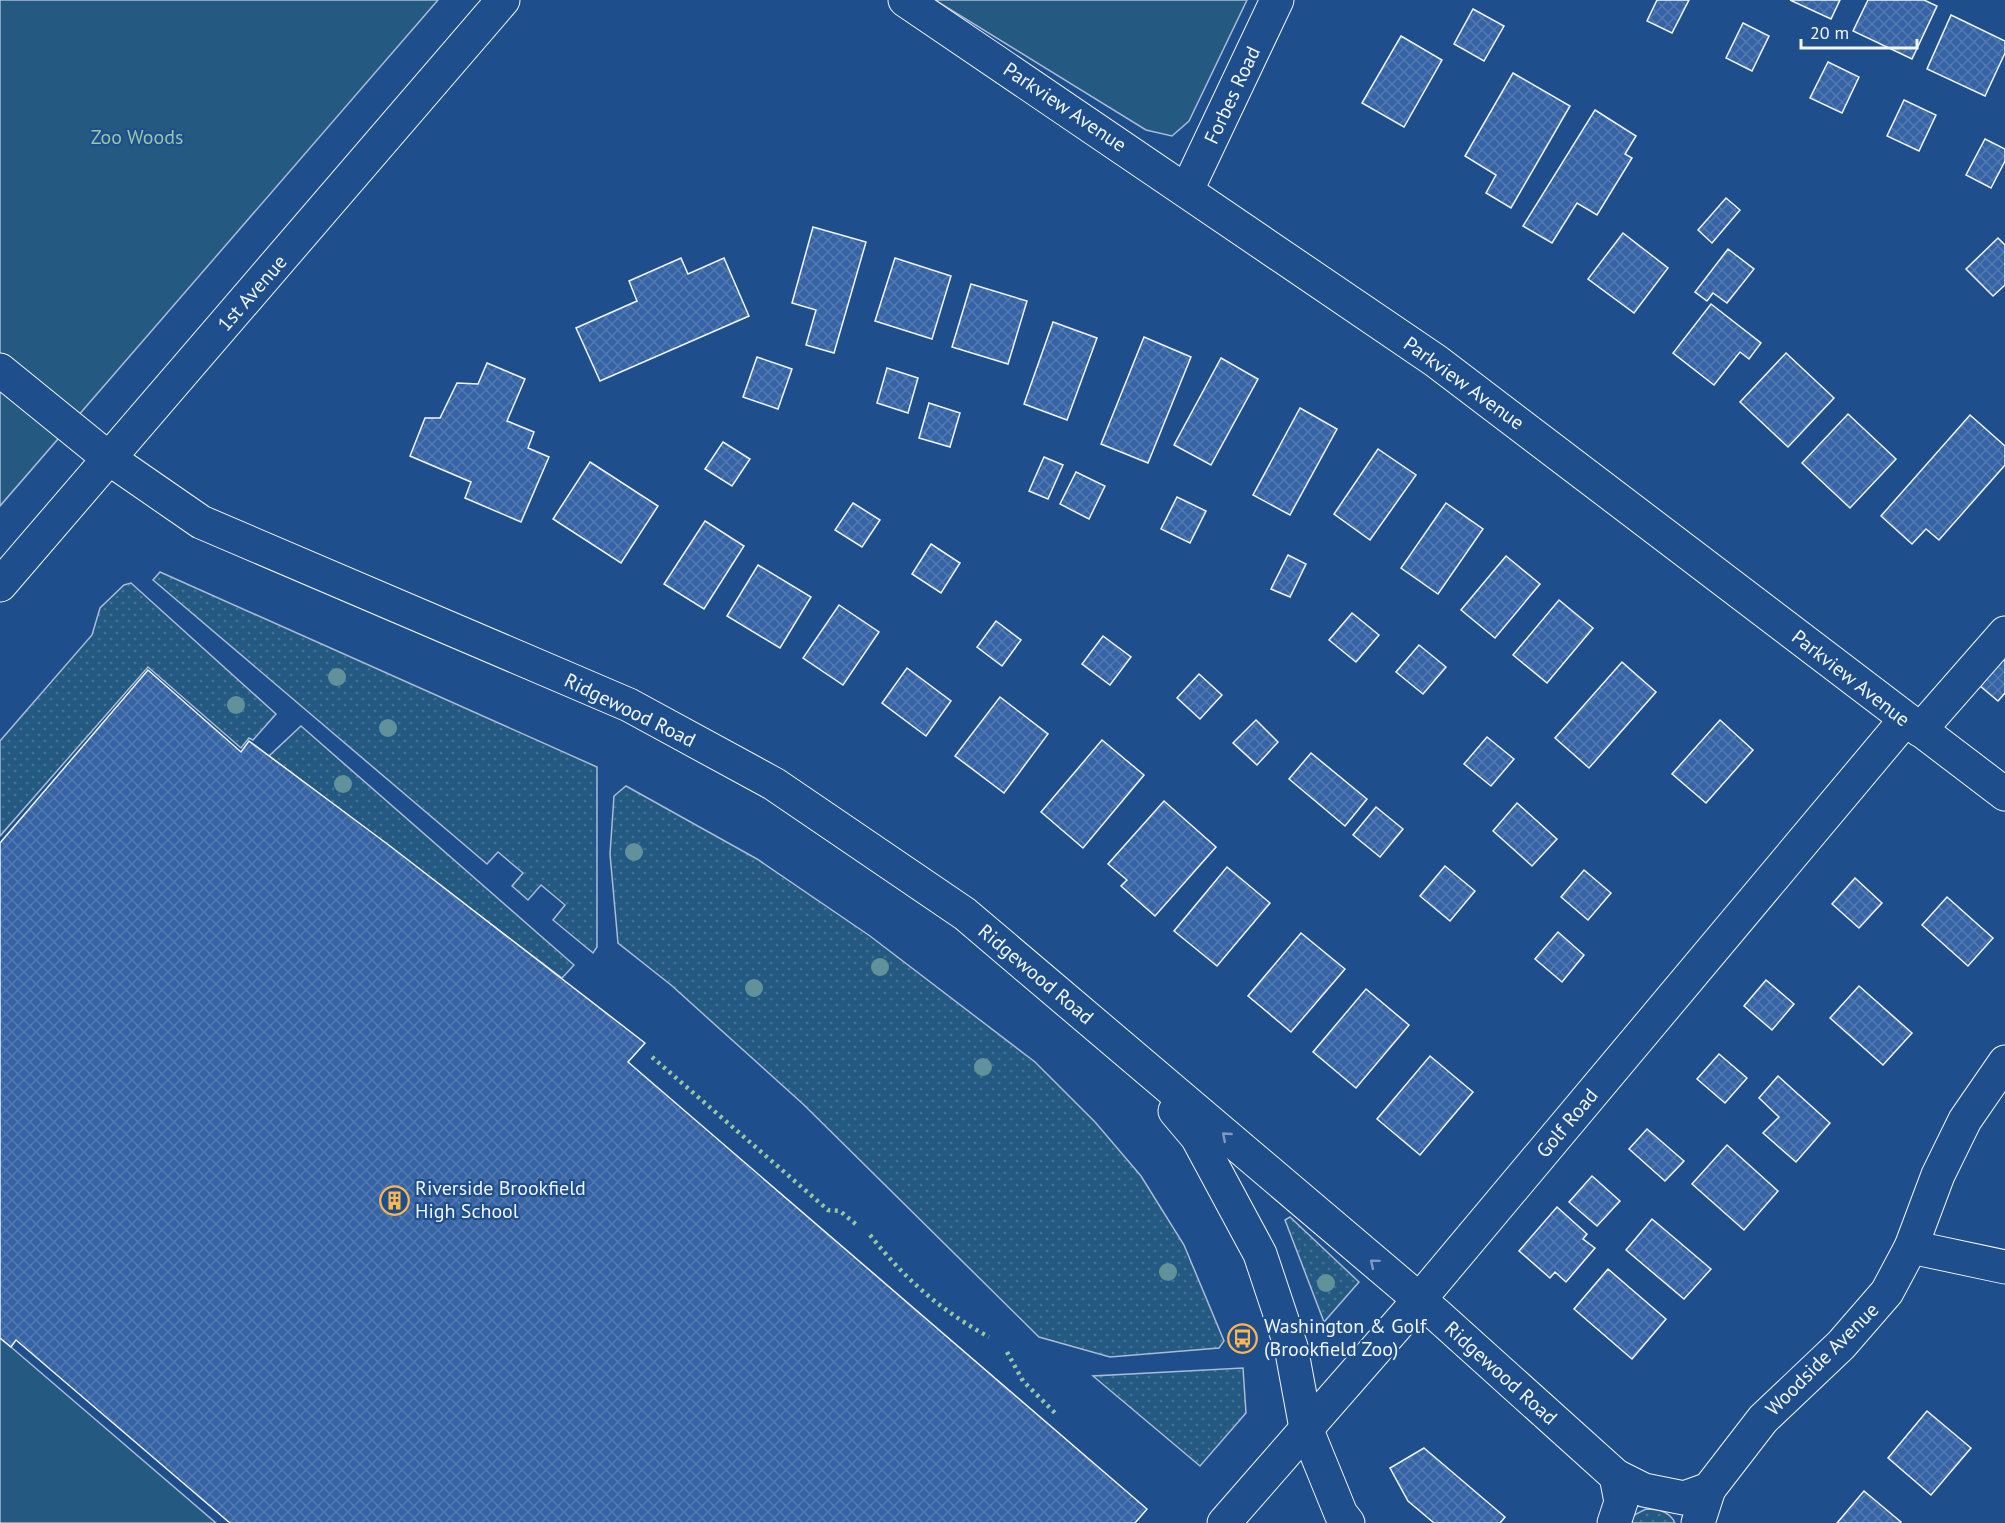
<svg xmlns="http://www.w3.org/2000/svg" width="2005" height="1523" viewBox="0 0 2005 1523" font-family="'PT Sans',sans-serif">
<style>
.grass{fill:url(#grass-dots);stroke:#a8bbd7;stroke-width:1.5}
.park{fill:#245a82;stroke:#a8bbd7;stroke-width:1.5}
.building{fill:url(#building-cross-hatch);stroke:#f2f6ff;stroke-width:1.5}
.lines{fill:none;stroke-linecap:round;stroke-linejoin:round}
.minor-casing{stroke:#f2f6ff;stroke-width:35}
.major-casing{stroke:#f2f6ff;stroke-width:35}
.minor{stroke:#1f4e8c;stroke-width:33}
.major{stroke:#1f4e8c;stroke-width:33}
.hedge{stroke:#97c8a6;stroke-width:4.5;stroke-dasharray:3 4.5;stroke-linecap:butt}
.tree{fill:#61919a}
.oneway{stroke:#7e9ac0}
.labels{text-anchor:middle;stroke-width:4.5;stroke-linejoin:round;paint-order:stroke}
.street-label{font-size:20px;fill:#f2f6ff;stroke:#1f4e8c}
.park-label{font-size:20px;fill:#97c8a6;stroke:#1f4e8c}
.poi-label{font-size:20px;fill:#f2f6ff;stroke:#1f4e8c;text-anchor:start}
</style>
<defs>
<pattern id="grass-dots" width="8" height="8" patternUnits="userSpaceOnUse" patternTransform="scale(1.5)"><rect width="8" height="8" fill="#245a82"/><path d="M2 2h.1M6 6h.1" fill="none" stroke="#447295" stroke-width="1.8" stroke-linecap="round"/></pattern>
<pattern id="building-cross-hatch" width="8" height="8" patternUnits="userSpaceOnUse" patternTransform="scale(1.5)"><rect width="8" height="8" fill="#3563a3"/><path d="M0 0l8 8M0 8l8-8" fill="none" stroke="#537ab1"/></pattern>
</defs>
<rect width="100%" height="100%" fill="#1f4e8c"/>
<!-- grass -->
<g class="grass">
<path d="M160 572 597 767V947L593 953 553 920 565 905 541 885 528 900 512 886 523 873 498 852 487 864 153 580Z"/>
<path d="M131 583 276 714 253 740 249 738 241 748 148 667 0 836V741L92 635 100 608 124 585Z"/>
<path d="M301 726 574 965 562 978 269 756Z"/>
<path d="M626 786 757 859 870 936 1035 1062 1095 1122 1141 1176 1184 1245 1224 1341 1219 1348 1110 1357 1039 1337 803 1104 671 985 618 943 610 854 614 796Z"/>
<path d="M1290 1217 1359 1282 1324 1322 1285 1220Z"/>
<path d="M1243 1368 1246 1413 1200 1466 1093 1376Z"/>
<path d="M1646 1509C1657 1509 1670 1511 1675 1523H1627L1634 1515Z"/>
</g>
<!-- park -->
<g class="park">
<path d="M0 0H438L0 506Z"/>
<path d="M935 0H1247L1189 121 1172 136 1146 130Z"/>
<path d="M0 1338 11 1347 216 1523H0Z"/>
</g>
<!-- building -->
<g class="building">
<path d="M1657 0H1689L1672 33 1647 21Z"/>
<path d="M1790 0H1840L1831 19Z"/>
<path d="M1868 0H1924L1937 6 1912 59 1853 31Z"/>
<path d="M1473 9 1504 26 1484 61 1454 44Z"/>
<path d="M1951 15 2005 41V53L1985 96 1927 69Z"/>
<path d="M1743 23 1769 36 1752 71 1726 58Z"/>
<path d="M1401 36 1442 60 1404 127 1362 103Z"/>
<path d="M1828 62 1859 77 1842 113 1810 98Z"/>
<path d="M1513 73 1570 106 1511 208 1486 193 1496 175 1465 156Z"/>
<path d="M1904 100 1936 115 1919 151 1887 136Z"/>
<path d="M1595 110 1636 136 1625 154 1632 158 1597 215 1577 203 1552 243 1523 226Z"/>
<path d="M1985 139 2005 149V161L1991 188 1966 175Z"/>
<path d="M1726 198 1740 210 1712 243 1698 230Z"/>
<path d="M813 227 866 242 834 353 806 345 816 310 792 303Z"/>
<path d="M1623 233 1668 268 1634 313 1588 279Z"/>
<path d="M1998 238 2005 245V285L1993 296 1966 269Z"/>
<path d="M1728 249 1754 269 1727 303 1713 293 1707 301 1695 292Z"/>
<path d="M681 258 688 274 724 258 749 316 600 381 576 328 637 301 629 281Z"/>
<path d="M895 258 951 276 932 339 875 321Z"/>
<path d="M971 284 1027 301 1008 364 952 347Z"/>
<path d="M1711 304 1761 343 1749 359 1740 352 1714 385 1673 353Z"/>
<path d="M1053 322 1097 338 1067 420 1024 404Z"/>
<path d="M1144 337 1191 357 1148 463 1101 444Z"/>
<path d="M1786 353 1834 398 1788 447 1740 402Z"/>
<path d="M757 357 792 369 778 409 743 397Z"/>
<path d="M1221 358 1258 379 1211 465 1174 445Z"/>
<path d="M487 363 525 379 507 421 534 432 528 448 549 457 521 522 465 498 471 482 410 456 425 418H440L457 383 478 384Z"/>
<path d="M887 368 918 378 908 413 877 403Z"/>
<path d="M929 403 960 413 950 447 919 438Z"/>
<path d="M1300 408 1337 429 1290 515 1253 495Z"/>
<path d="M1848 414 1896 459 1850 508 1802 463Z"/>
<path d="M1970 415 2005 446V465L1939 540 1926 529 1912 544 1881 516Z"/>
<path d="M723 442 750 459 732 486 705 469Z"/>
<path d="M1378 449 1416 475 1370 540 1334 514Z"/>
<path d="M1044 457 1063 465 1048 499 1029 491Z"/>
<path d="M590 462 658 506 621 563 553 519Z"/>
<path d="M1076 472 1105 486 1089 519 1060 504Z"/>
<path d="M1177 497 1206 511 1190 543 1161 529Z"/>
<path d="M853 503 880 520 862 547 835 530Z"/>
<path d="M1446 503 1483 529 1438 594 1401 568Z"/>
<path d="M705 521 744 546 704 609 664 584Z"/>
<path d="M931 544 960 563 941 593 912 574Z"/>
<path d="M1288 555 1306 564 1290 597 1271 589Z"/>
<path d="M1506 556 1540 584 1495 638 1461 610Z"/>
<path d="M758 565 811 597 780 648 727 616Z"/>
<path d="M1559 600 1593 628 1547 683 1513 655Z"/>
<path d="M839 605 879 632 843 685 803 658Z"/>
<path d="M1352 613 1379 635 1356 662 1329 640Z"/>
<path d="M996 621 1021 640 1002 666 977 647Z"/>
<path d="M1103 636 1131 657 1110 685 1082 664Z"/>
<path d="M1419 645 1446 667 1423 694 1396 672Z"/>
<path d="M2005 657V693L1998 701 1980 686Z"/>
<path d="M1622 662 1656 692 1589 768 1555 738Z"/>
<path d="M907 668 951 701 926 736 882 703Z"/>
<path d="M148 670 241 752 249 741 390 846 645 1043 628 1062 1147 1509 1135 1523H230L16 1340 11 1347 0 1338V843Z"/>
<path d="M1199 674 1222 695 1200 719 1177 698Z"/>
<path d="M1000 697 1048 734 1004 793 955 756Z"/>
<path d="M1256 720 1278 742 1257 765 1233 743Z"/>
<path d="M1720 720 1753 750 1706 803 1672 774Z"/>
<path d="M1487 737 1514 759 1491 786 1464 764Z"/>
<path d="M1102 740 1144 775 1083 848 1041 812Z"/>
<path d="M1311 753 1367 799 1345 826 1289 779Z"/>
<path d="M1164 801 1216 847 1155 916 1121 886 1127 880 1108 864Z"/>
<path d="M1517 803 1557 839 1532 866 1493 831Z"/>
<path d="M1376 807 1403 829 1380 857 1353 835Z"/>
<path d="M1445 866 1475 891 1450 921 1420 896Z"/>
<path d="M1227 867 1270 903 1217 966 1174 931Z"/>
<path d="M1584 870 1611 893 1588 920 1561 897Z"/>
<path d="M1855 878 1882 903 1859 928 1832 904Z"/>
<path d="M1947 897 1993 938 1968 966 1922 925Z"/>
<path d="M1558 932 1584 955 1562 982 1535 959Z"/>
<path d="M1301 933 1345 969 1291 1032 1248 996Z"/>
<path d="M1766 980 1794 1004 1772 1030 1744 1006Z"/>
<path d="M1859 986 1912 1033 1883 1065 1830 1018Z"/>
<path d="M1366 989 1409 1025 1356 1088 1313 1052Z"/>
<path d="M1719 1054 1747 1078 1725 1103 1697 1079Z"/>
<path d="M1430 1056 1473 1092 1420 1155 1377 1119Z"/>
<path d="M1778 1076 1830 1123 1796 1162 1763 1133 1779 1117 1759 1098Z"/>
<path d="M1647 1129 1684 1161 1665 1181 1629 1149Z"/>
<path d="M1727 1145 1778 1191 1744 1230 1692 1184Z"/>
<path d="M1592 1176 1620 1201 1597 1226 1569 1202Z"/>
<path d="M1557 1207 1587 1234 1583 1239 1595 1248 1566 1282 1555 1272 1550 1278 1519 1251Z"/>
<path d="M1652 1219 1711 1269 1684 1299 1626 1250Z"/>
<path d="M1608 1269 1666 1319 1632 1359 1574 1309Z"/>
<path d="M1927 1411 1971 1448 1931 1495 1888 1458Z"/>
<path d="M1424 1448 1505 1517 1500 1523H1434L1408 1501 1390 1468Z"/>
<path d="M1864 1491 1901 1522 1900 1523H1837Z"/>
</g>
<g class="lines">
<defs>
<g id="minor">
<path d="M905 0 1436 361 2005 794"/>
<path d="M1187 190 1277 0"/>
<path d="M0 370 107 457 201 522 629 705 774 784 965 914 1435 1313 1616 1476 1644 1490 1684 1498 1709 1489"/>
<path d="M1920 730 2005 633"/>
<path d="M1175 1111 1197 1137 1260 1254 1291 1347 1306 1428 1341 1514 1348 1523"/>
<path d="M1911 1247 2005 1267"/>
<path d="M1224 1523 1419 1300 1905 720"/>
<path d="M1614 1523 1621 1502 1616 1476"/>
<path d="M1698 1523 1709 1489 1763 1419 1841 1345 1887 1292 1911 1247 1938 1175 1965 1120 2005 1062"/>
</g>
<path id="major" d="M0 585 503 0"/>
</defs>
<!-- minor casing -->
<use href="#minor" class="minor-casing"/>
<!-- major casing -->
<use href="#major" class="major-casing"/>
<!-- minor -->
<use href="#minor" class="minor"/>
<!-- major -->
<use href="#major" class="major"/>
<!-- hedge -->
<g class="hedge">
<path d="M652 1057 828 1210 840 1211 858 1226"/>
<path d="M870 1235C905 1279 940 1310 989 1337"/>
<path d="M1007 1352 1023 1381 1056 1414"/>
</g>
</g>
<!-- trees -->
<g class="tree">
<circle cx="337" cy="677" r="9"/>
<circle cx="236" cy="705" r="9"/>
<circle cx="388" cy="728" r="9"/>
<circle cx="343" cy="784" r="9"/>
<circle cx="634" cy="852" r="9"/>
<circle cx="880" cy="967" r="9"/>
<circle cx="754" cy="988" r="9"/>
<circle cx="983" cy="1067" r="9"/>
<circle cx="1168" cy="1272" r="9"/>
<circle cx="1326" cy="1283" r="9"/>
</g>
<!-- one-way arrows -->
<defs><path id="oneway-chevron" d="M-2-3.5L2.5 0L-2 3.5" fill="none" stroke-width="1.6" stroke-linecap="round" stroke-linejoin="round" transform="scale(1.5)"/></defs>
<g class="oneway">
<use href="#oneway-chevron" transform="translate(1226 1136) rotate(-139)"/>
<use href="#oneway-chevron" transform="translate(1374 1263) rotate(-140)"/>
</g>
<!-- icons -->
<defs>
<symbol id="building-ring" viewBox="-11 -11 22 22"><circle r="9.5" fill="#1f4e8c" stroke="#ffb74d" stroke-width="1.5"/><path d="M-4-6H4V6H1V3H-1V6H-4ZM-2.5-4.3h1.7v1.8h-1.7ZM.8-4.3h1.7v1.8H.8ZM-2.5-1h1.7V.8h-1.7ZM.8-1h1.7V.8H.8Z" fill="#ffb74d"/></symbol>
<symbol id="bus-ring" viewBox="-11 -11 22 22"><circle r="9.5" fill="#1f4e8c" stroke="#ffb74d" stroke-width="1.5"/><path d="M-5-6H5V4H4V6H2V4H-2V6H-4V4H-5ZM-3.5-4V0h7V-4ZM-3.5 1.2v1.5H-2V1.2ZM2 1.2v1.5H3.5V1.2Z" fill="#ffb74d"/></symbol>
</defs>
<g fill-rule="evenodd">
<use href="#building-ring" x="378" y="1184" width="33" height="33"/>
<use href="#bus-ring" x="1226" y="1322" width="33" height="33"/>
</g>
<g class="labels">
<!-- street labels -->
<g class="street-label">
<text transform="translate(1232 95) rotate(-65)" y="7">Forbes Road</text>
<text transform="translate(1065 107) rotate(34)" y="7">Parkview Avenue</text>
<text transform="translate(252 293) rotate(-49)" y="7">1st Avenue</text>
<text transform="translate(1464 383) rotate(36)" y="7">Parkview Avenue</text>
<text transform="translate(1851 678) rotate(38)" y="7">Parkview Avenue</text>
<text transform="translate(630 710) rotate(26)" y="7">Ridgewood Road</text>
<text transform="translate(1036 974) rotate(40)" y="7">Ridgewood Road</text>
<text transform="translate(1567 1123) rotate(-50)" y="7">Golf Road</text>
<text transform="translate(1822 1359) rotate(-45)" y="7">Woodside Avenue</text>
<text transform="translate(1501 1373) rotate(42)" y="7">Ridgewood Road</text>
</g>
<!-- park labels -->
<g class="park-label">
<text x="137" y="144">Zoo Woods</text>
</g>
<!-- poi labels -->
<g class="poi-label">
<text x="415" y="1195">Riverside Brookfield<tspan x="415" dy="23">High School</tspan></text>
<text x="1264" y="1333">Washington &amp; Golf<tspan x="1264" dy="23">(Brookfield Zoo)</tspan></text>
</g>
</g>
<!-- scale -->
<path d="M1801 39v9h116v-9" fill="none" stroke="#f2f6ff" stroke-width="3"/>
<text x="1810" y="39" font-size="18" fill="#f2f6ff" stroke="#1f4e8c" stroke-width="4.5" paint-order="stroke">20 m</text>
</svg>
